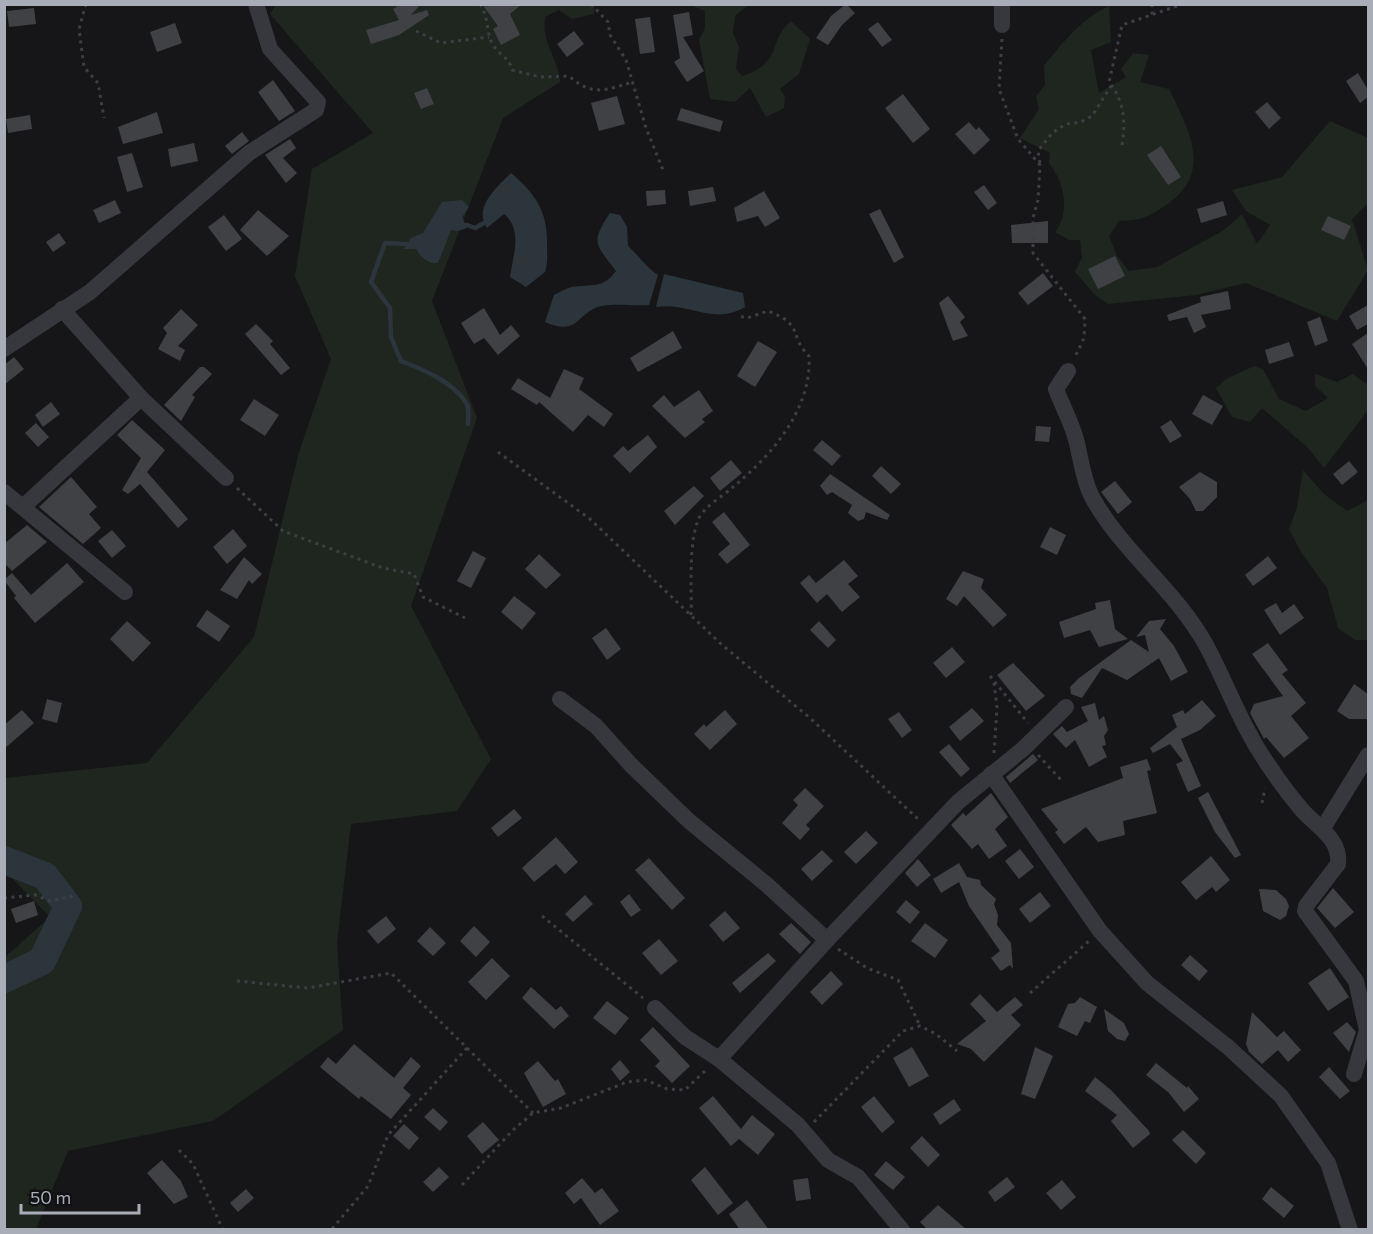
<svg xmlns="http://www.w3.org/2000/svg" width="1373" height="1234" viewBox="0 0 1373 1234" font-family="Commissioner,sans-serif">
<style>
.green{fill:#1e261f}
.water{fill:#2c353c}
.lines{fill:none;stroke-linecap:round;stroke-linejoin:round}
.stream{stroke:#2c353c;stroke-width:4.5}
.river{stroke:#2c353c;stroke-width:28}
.building{fill:#404145}
.path{stroke:#3d3f44;stroke-width:3;stroke-dasharray:3 4.5;stroke-linecap:butt}
.minor{stroke:#37383d;stroke-width:16}
</style>
<rect width="100%" height="100%" fill="#161618"/>
<!-- green -->
<g class="green">
<path d="M276 4 594 5V14L572 19 559 10 545 17C541 43 558 57 560 82L503 118 432 301 477 418 411 606 491 759 457 811 351 824 337 943 343 1030 213 1121 68 1151 36 1229H5L4 958 50 917 5 871V778L147 763 254 637 299 452 331 359 295 276 312 169 373 133 270 14Z"/>
<path d="M690 5H748L735 16 733 33 739 47 736 69 742 76C784 63 767 41 791 21L810 39 799 74 780 89 785 97 784 108 766 117 750 88 735 102 710 99 699 40 705 28V11Z"/>
<path d="M1109 6 1111 42 1091 50 1099 93 1126 77 1121 69 1133 53 1149 55 1140 82 1169 89C1189 130 1214 173 1166 205 1147 218 1142 220 1119 221L1109 236 1117 256 1129 271 1157 267 1224 230 1242 214 1257 244 1270 225 1246 211 1232 190 1282 177 1330 121 1368 138V203L1352 219 1368 270 1337 321 1246 283 1196 295 1108 304 1096 296 1075 272 1082 257 1080 240H1069L1055 232C1071 212 1064 182 1049 163L1050 153 1020 138 1039 109 1036 96 1045 85 1044 66C1064 41 1080 20 1109 6Z"/>
<path d="M1254 366 1263 369 1279 399 1306 411 1328 398 1315 386V374L1337 382 1353 374 1366 384 1368 382V410L1324 468 1308 448 1262 408 1250 422 1232 417 1216 388 1226 379Z"/>
<path d="M1303 470 1324 494 1347 511 1368 500V640H1355L1338 628 1327 588 1301 552 1289 529 1297 507Z"/>
</g>
<!-- water -->
<g class="water">
<path d="M511 173C535 193 548 212 547 244 547 254 548 263 545 272L526 287 510 277C513 256 523 229 504 214L487 228C473 207 497 187 511 173Z"/>
<path d="M462 200 469 207 462 217 467 228 458 231 451 230 438 263C428 264 421 257 416 249H404L411 238 423 233 442 202Z"/>
<path d="M610 213 620 215 627 227 628 246C639 256 646 267 658 275L649 305C634 306 616 303 601 306 577 312 579 337 545 322L554 295C560 292 566 288 572 287 592 284 603 289 616 271 597 245 589 244 610 213Z"/>
<path d="M664 274 743 293 745 307C712 326 690 302 656 307Z"/>
</g>
<g class="lines">
<!-- stream -->
<g class="stream">
<path d="M467 225 475 228 484 223"/>
<path d="M406 244 385 243 371 282 390 308 391 337 401 361C422 369 451 381 465 401 470 407 468 416 468 424"/>
</g>
<!-- river -->
<path class="river" d="M4 860 45 876 68 906 42 961 4 979"/>
</g>
<!-- building -->
<g class="building">
<path d="M401 4H421L411 15 427 10 429 15 399 35 371 44 366 30 399 20 393 9Z"/>
<path d="M482 4H522L510 14 520 35 501 45 493 29 498 26Z"/>
<path d="M846 4 855 13 842 25 828 45 816 38 831 16Z"/>
<path d="M34 8 36 24 9 27 7 11Z"/>
<path d="M689 12 693 35 683 37 704 71 687 82 674 62 680 58 673 15Z"/>
<path d="M650 17 655 52 640 54 635 19Z"/>
<path d="M878 22 892 40 882 47 868 29Z"/>
<path d="M175 23 182 43 157 52 150 32Z"/>
<path d="M574 31 584 44 567 57 557 44Z"/>
<path d="M1358 73 1368 90V97L1360 103 1346 81Z"/>
<path d="M273 80 295 111 279 121 258 92Z"/>
<path d="M427 88 434 104 421 109 414 93Z"/>
<path d="M903 94 930 129 913 143 885 108Z"/>
<path d="M617 96 625 124 599 131 591 103Z"/>
<path d="M1267 102 1281 118 1269 129 1255 112Z"/>
<path d="M681 108 723 121 720 132 677 120Z"/>
<path d="M157 112 163 133 123 144 118 127Z"/>
<path d="M30 115 32 129 8 133 6 119Z"/>
<path d="M969 122 976 130 979 127 990 140 974 155 955 134Z"/>
<path d="M242 132 249 141 232 154 225 146Z"/>
<path d="M290 139 296 148 283 158 297 173 286 183 265 155Z"/>
<path d="M194 143 198 161 171 167 168 149Z"/>
<path d="M1161 146 1181 177 1168 185 1147 155Z"/>
<path d="M132 153 143 187 127 192 117 157Z"/>
<path d="M984 185 997 203 988 210 974 192Z"/>
<path d="M713 187 716 201 690 206 688 191Z"/>
<path d="M665 190 666 204 647 206 646 191Z"/>
<path d="M764 191 780 218 765 227 758 216 737 222 734 208Z"/>
<path d="M115 200 121 213 99 223 93 210Z"/>
<path d="M1223 201 1227 215 1201 223 1197 209Z"/>
<path d="M880 209 904 257 894 263 869 214Z"/>
<path d="M258 210 289 236 267 256 240 230Z"/>
<path d="M224 215 242 239 226 251 208 227Z"/>
<path d="M1328 216 1351 226 1344 240 1321 230Z"/>
<path d="M1048 221V243H1012L1011 225Z"/>
<path d="M59 233 66 243 53 252 46 242Z"/>
<path d="M1115 256 1125 276 1098 289 1088 269Z"/>
<path d="M1043 273 1053 286 1028 305 1018 293Z"/>
<path d="M1228 291 1231 309 1201 315 1206 327 1194 333 1187 317 1169 321 1167 315 1201 302 1200 297Z"/>
<path d="M948 296 965 317 960 322 968 336 953 341 939 303Z"/>
<path d="M1368 305V324L1357 330 1349 316Z"/>
<path d="M484 308 500 335 511 325 520 336 498 355 484 338 474 344 461 323Z"/>
<path d="M181 309 198 325 178 346 185 350 180 361 158 349 167 333 163 328Z"/>
<path d="M1320 317 1328 341 1315 346 1307 322Z"/>
<path d="M256 324 273 341 270 344 290 368 281 375 245 334Z"/>
<path d="M673 331 682 348 638 372 630 358Z"/>
<path d="M1368 333V369L1352 344Z"/>
<path d="M758 341 777 352 755 387 737 376Z"/>
<path d="M1289 342 1294 356 1269 364 1265 350Z"/>
<path d="M14 357 24 369 4 385V365Z"/>
<path d="M200 367H204L212 374 192 395 195 397 181 421 164 405Z"/>
<path d="M564 369 584 378 579 389 613 414 604 427 588 415 573 432 539 402 537 405 511 389 518 378 550 398Z"/>
<path d="M699 390 713 411 702 419 705 422 685 438 652 406 664 395 674 407Z"/>
<path d="M1203 395 1223 406 1212 425 1192 414Z"/>
<path d="M254 399 279 415 265 436 240 420Z"/>
<path d="M51 402 60 414 43 427 35 415Z"/>
<path d="M132 420 165 450 147 472 188 519 178 528 140 484 128 494 122 490 141 458 117 435Z"/>
<path d="M1171 420 1182 436 1170 443 1160 427Z"/>
<path d="M36 423 49 437 38 447 25 433Z"/>
<path d="M1036 426 1051 427 1049 442 1035 441Z"/>
<path d="M648 435 657 447 630 473 613 456 623 446 628 451Z"/>
<path d="M822 440 841 456 832 466 813 450Z"/>
<path d="M731 460 742 473 720 491 710 478Z"/>
<path d="M1349 461 1358 472 1342 485 1333 474Z"/>
<path d="M881 466 901 484 891 494 872 476Z"/>
<path d="M1200 472 1217 482V497L1203 511H1196L1190 499 1179 487Z"/>
<path d="M830 474 890 515 887 520 866 512 864 519 858 521 848 513 852 505 832 492 827 495 820 486Z"/>
<path d="M71 477 97 507 89 514 101 528 83 544 39 507Z"/>
<path d="M1115 481 1132 502 1118 514 1101 492Z"/>
<path d="M694 486 704 496 675 525 664 511Z"/>
<path d="M724 512 750 545 727 564 718 554 730 544 712 522Z"/>
<path d="M27 525 47 542 12 571 4 563V544Z"/>
<path d="M1050 527 1066 535 1057 555 1040 547Z"/>
<path d="M233 529 247 546 227 564 213 547Z"/>
<path d="M112 530 126 546 112 558 98 541Z"/>
<path d="M473 551 486 558 471 588 457 581Z"/>
<path d="M539 554 561 575 546 589 525 569Z"/>
<path d="M1268 556 1277 568 1253 586 1245 575Z"/>
<path d="M244 557 262 574 252 584 249 580 237 599 220 590Z"/>
<path d="M844 560 858 576 848 584 860 597 842 612 827 594 817 603 800 583 809 575 816 583Z"/>
<path d="M67 563 84 582 35 623 14 598 16 596 4 580 12 573 31 595Z"/>
<path d="M963 571 984 579 981 588 1007 615 993 627 964 596 957 606 946 599Z"/>
<path d="M514 596 536 613 522 630 501 612Z"/>
<path d="M1110 600 1115 629 1128 639 1099 647 1090 630 1064 638 1059 622 1096 609 1095 603Z"/>
<path d="M1276 603 1282 613 1294 604 1304 618 1280 635 1264 610Z"/>
<path d="M207 610 230 626 219 642 196 626Z"/>
<path d="M1166 619 1160 629 1174 646 1188 672 1171 681 1159 658 1127 680 1102 668 1082 698 1071 694 1070 687 1079 678 1131 640 1149 652 1145 635 1136 637 1149 621Z"/>
<path d="M127 621 151 643 133 662 110 639Z"/>
<path d="M819 621 836 640 828 648 810 630Z"/>
<path d="M606 628 621 649 607 660 592 638Z"/>
<path d="M1268 643 1288 670 1282 674 1306 703 1291 716 1309 738 1284 758 1266 737 1264 739 1250 713 1254 704 1283 696 1252 654Z"/>
<path d="M952 647 965 662 946 678 933 663Z"/>
<path d="M1013 663 1045 696 1026 711 997 675Z"/>
<path d="M1354 684 1368 694V719H1349L1337 711Z"/>
<path d="M47 699 62 703 57 723 42 719Z"/>
<path d="M1202 700 1216 716 1200 730 1181 739 1201 786 1188 792 1176 764 1183 761 1170 744 1153 753 1150 748 1177 727 1172 715 1183 710 1185 714Z"/>
<path d="M1095 703 1099 720 1104 716 1108 730 1104 736 1106 745 1102 746 1107 757 1089 767 1075 740 1066 748 1053 734 1062 726 1067 732 1088 721 1081 707Z"/>
<path d="M972 708 984 721 960 741 949 727Z"/>
<path d="M22 710 34 723 4 749V725Z"/>
<path d="M725 710 737 724 710 750 694 734 704 724 706 727Z"/>
<path d="M899 712 912 730 902 738 888 719Z"/>
<path d="M949 744 970 769 961 777 939 752Z"/>
<path d="M1033 754 1038 760 1010 783 1006 777Z"/>
<path d="M1147 759 1151 770 1147 771 1157 813 1123 821 1125 835 1098 842 1086 827 1064 844 1055 832 1058 830 1041 809 1123 778 1120 767Z"/>
<path d="M805 788 824 806 806 825 810 829 800 840 782 823 798 805 793 800Z"/>
<path d="M1208 792 1241 855 1235 858 1215 832 1198 798Z"/>
<path d="M991 793 1008 817 995 829 1007 846 989 859 978 844 972 849 951 825 963 813 966 816Z"/>
<path d="M514 809 522 818 498 837 491 828Z"/>
<path d="M866 831 878 843 856 864 844 852Z"/>
<path d="M556 837 578 862 565 874 556 864 534 882 522 868Z"/>
<path d="M1020 849 1034 867 1019 879 1005 861Z"/>
<path d="M822 850 833 861 812 881 801 869Z"/>
<path d="M1211 856 1230 880 1216 892 1212 887 1196 900 1181 882Z"/>
<path d="M649 858 685 898 672 910 635 870Z"/>
<path d="M918 859 931 875 917 887 905 873Z"/>
<path d="M959 863 967 877 980 880 981 885 996 899 994 904 998 915 997 925 1011 943 1013 969 1010 965 1001 971 991 958 1000 951 969 906 959 882 941 893 933 879Z"/>
<path d="M1333 888 1354 912 1335 928 1317 908Z"/>
<path d="M1259 889 1276 890 1286 899 1289 906 1286 916 1280 920 1263 911Z"/>
<path d="M1040 892 1051 906 1030 923 1019 909Z"/>
<path d="M629 894 641 910 631 917 620 902Z"/>
<path d="M585 895 593 904 573 922 565 914Z"/>
<path d="M906 900 920 912 910 924 896 912Z"/>
<path d="M34 901 38 915 16 923 11 909Z"/>
<path d="M725 911 740 928 723 942 709 925Z"/>
<path d="M386 916 396 929 378 944 367 931Z"/>
<path d="M791 923 811 942 800 954 779 934Z"/>
<path d="M925 923 948 940 935 958 911 941Z"/>
<path d="M474 926 490 942 476 957 460 941Z"/>
<path d="M430 927 446 943 433 956 417 941Z"/>
<path d="M659 939 678 961 661 975 642 953Z"/>
<path d="M768 953 776 961 740 993 732 983Z"/>
<path d="M1190 955 1208 971 1199 981 1181 965Z"/>
<path d="M492 958 510 976 486 1000 468 982Z"/>
<path d="M1330 968 1349 997 1328 1011 1308 983Z"/>
<path d="M831 971 843 984 822 1005 810 992Z"/>
<path d="M531 987 556 1010 561 1006 569 1016 554 1029 522 998Z"/>
<path d="M980 994 997 1012 1015 997 1023 1005 1011 1015 1021 1025 984 1062 971 1049 957 1044 986 1021 970 1004Z"/>
<path d="M1080 997 1097 1007 1090 1023 1085 1021 1077 1036 1058 1027 1068 1004 1075 1003Z"/>
<path d="M607 1001 629 1018 615 1035 593 1018Z"/>
<path d="M1104 1009 1124 1023 1129 1034 1125 1041 1117 1039 1108 1031Z"/>
<path d="M1252 1012 1277 1037 1284 1031 1301 1050 1288 1062 1278 1050 1262 1064 1249 1052 1246 1044Z"/>
<path d="M1347 1022 1356 1032 1349 1052 1333 1033Z"/>
<path d="M653 1027 690 1066 672 1083 655 1066 660 1061 640 1040Z"/>
<path d="M354 1044 394 1078 411 1057 421 1066 403 1088 411 1095 391 1119 361 1096 359 1099 320 1067 328 1057 336 1064Z"/>
<path d="M912 1047 929 1076 909 1087 893 1058Z"/>
<path d="M1035 1047 1053 1056 1035 1099 1021 1094Z"/>
<path d="M620 1060 630 1072 620 1081 611 1069Z"/>
<path d="M538 1061 555 1081 558 1079 566 1094 543 1107 524 1073Z"/>
<path d="M1156 1063 1187 1088 1188 1086 1199 1099 1184 1112 1168 1092 1146 1075Z"/>
<path d="M1329 1067 1350 1091 1340 1099 1319 1077Z"/>
<path d="M1095 1077 1111 1090 1149 1131 1150 1134 1133 1148 1111 1121 1117 1115 1085 1091Z"/>
<path d="M713 1096 741 1129 752 1115 775 1134 758 1155 739 1139 731 1146 699 1108Z"/>
<path d="M874 1096 895 1122 882 1133 861 1107Z"/>
<path d="M954 1099 961 1110 940 1125 933 1114Z"/>
<path d="M433 1108 448 1122 440 1131 424 1117Z"/>
<path d="M483 1122 499 1140 482 1154 467 1136Z"/>
<path d="M404 1124 419 1138 409 1150 393 1136Z"/>
<path d="M1183 1130 1206 1153 1196 1164 1172 1140Z"/>
<path d="M922 1136 940 1155 928 1167 910 1148Z"/>
<path d="M162 1160 181 1181 188 1197 174 1204 147 1173Z"/>
<path d="M886 1161 905 1177 893 1190 874 1175Z"/>
<path d="M439 1167 449 1177 433 1192 423 1182Z"/>
<path d="M705 1167 733 1203 718 1215 691 1180Z"/>
<path d="M1007 1177 1015 1187 995 1202 988 1192Z"/>
<path d="M582 1178 595 1193 602 1188 619 1211 600 1225 581 1198 574 1204 565 1193Z"/>
<path d="M808 1178 811 1199 796 1201 793 1180Z"/>
<path d="M1062 1180 1076 1197 1061 1210 1046 1193Z"/>
<path d="M1271 1187 1294 1206 1284 1218 1262 1199Z"/>
<path d="M246 1189 254 1198 238 1212 230 1203Z"/>
<path d="M747 1200 769 1230H740L729 1214Z"/>
<path d="M938 1205 967 1230H928L920 1222Z"/>
</g>
<g class="lines">
<!-- path -->
<g class="path">
<path d="M86 4 79 29 84 67 98 83 104 118"/>
<path d="M480 4C490 20 485 31 493 45 500 56 509 57 512 70L540 77 569 76C593 97 605 90 633 82"/>
<path d="M591 4 608 22 610 35 626 60 646 128 663 170"/>
<path d="M1152 4V15"/>
<path d="M416 31 441 43 489 37"/>
<path d="M1002 39 999 89 1018 139 1040 165 1038 200 1033 218V253L1085 319 1084 338 1075 357"/>
<path d="M1122 145C1126 121 1124 101 1109 82L1122 25 1183 4"/>
<path d="M1040 163 1038 151 1052 133 1066 124 1081 122 1092 116 1111 86"/>
<path d="M498 452 590 519 721 644 810 718 919 820"/>
<path d="M237 488 283 531 383 568 414 574 423 597 465 618"/>
<path d="M691 615C692 588 688 542 699 518 705 506 723 496 733 487 772 455 812 409 809 356 788 335 805 325 768 311L747 318 739 316"/>
<path d="M990 676 1028 723"/>
<path d="M994 753 997 707 994 683"/>
<path d="M1038 755 1063 782"/>
<path d="M1262 803 1265 788"/>
<path d="M4 898 35 895 50 901 74 896"/>
<path d="M542 916 643 998"/>
<path d="M838 949 867 968 898 980 920 1026"/>
<path d="M237 981 308 988 391 973 467 1048 388 1135 368 1186 331 1230"/>
<path d="M1030 993 1089 941"/>
<path d="M467 1048 533 1113"/>
<path d="M814 1122 903 1031 920 1026 936 1034 957 1051"/>
<path d="M179 1150 193 1164 223 1230"/>
<path d="M462 1185 513 1130 533 1113 561 1108 627 1082 646 1080 667 1089 685 1090 706 1070"/>
</g>
<!-- minor -->
<g class="minor">
<path d="M1002 25V4"/>
<path d="M62 309 141 398 226 478"/>
<path d="M4 349 90 292 249 153 316 110 318 102 270 49 256 4"/>
<path d="M1068 371 1056 389C1062 405 1070 420 1075 436 1081 456 1082 478 1092 497 1122 552 1176 590 1206 645 1228 686 1242 728 1269 766 1279 781 1290 796 1302 810 1316 826 1341 839 1338 864L1306 906 1305 911 1356 981 1367 1030 1354 1074"/>
<path d="M4 492 125 592"/>
<path d="M24 506 141 398"/>
<path d="M560 699 596 726 631 765 689 821 766 884 827 940"/>
<path d="M991 774 1100 931 1147 983 1228 1047 1281 1096 1328 1163 1350 1230"/>
<path d="M1323 828 1368 755"/>
<path d="M655 1008 685 1037 719 1059 798 1125 828 1160 858 1177 902 1230"/>
<path d="M719 1059 827 940 958 802 1023 749 1066 707"/>
</g>
</g>
<!-- border -->
<rect width="1373" height="1234" fill="none" stroke="#a8adb8" stroke-width="12"/>
<!-- scale -->
<path d="M21 1204v9h118v-9" fill="none" stroke="#a8adb8" stroke-width="3"/>
<text x="30" y="1204" font-size="18" fill="#a8adb8" stroke="#111113" stroke-width="4.5" paint-order="stroke">50 m</text>
</svg>
